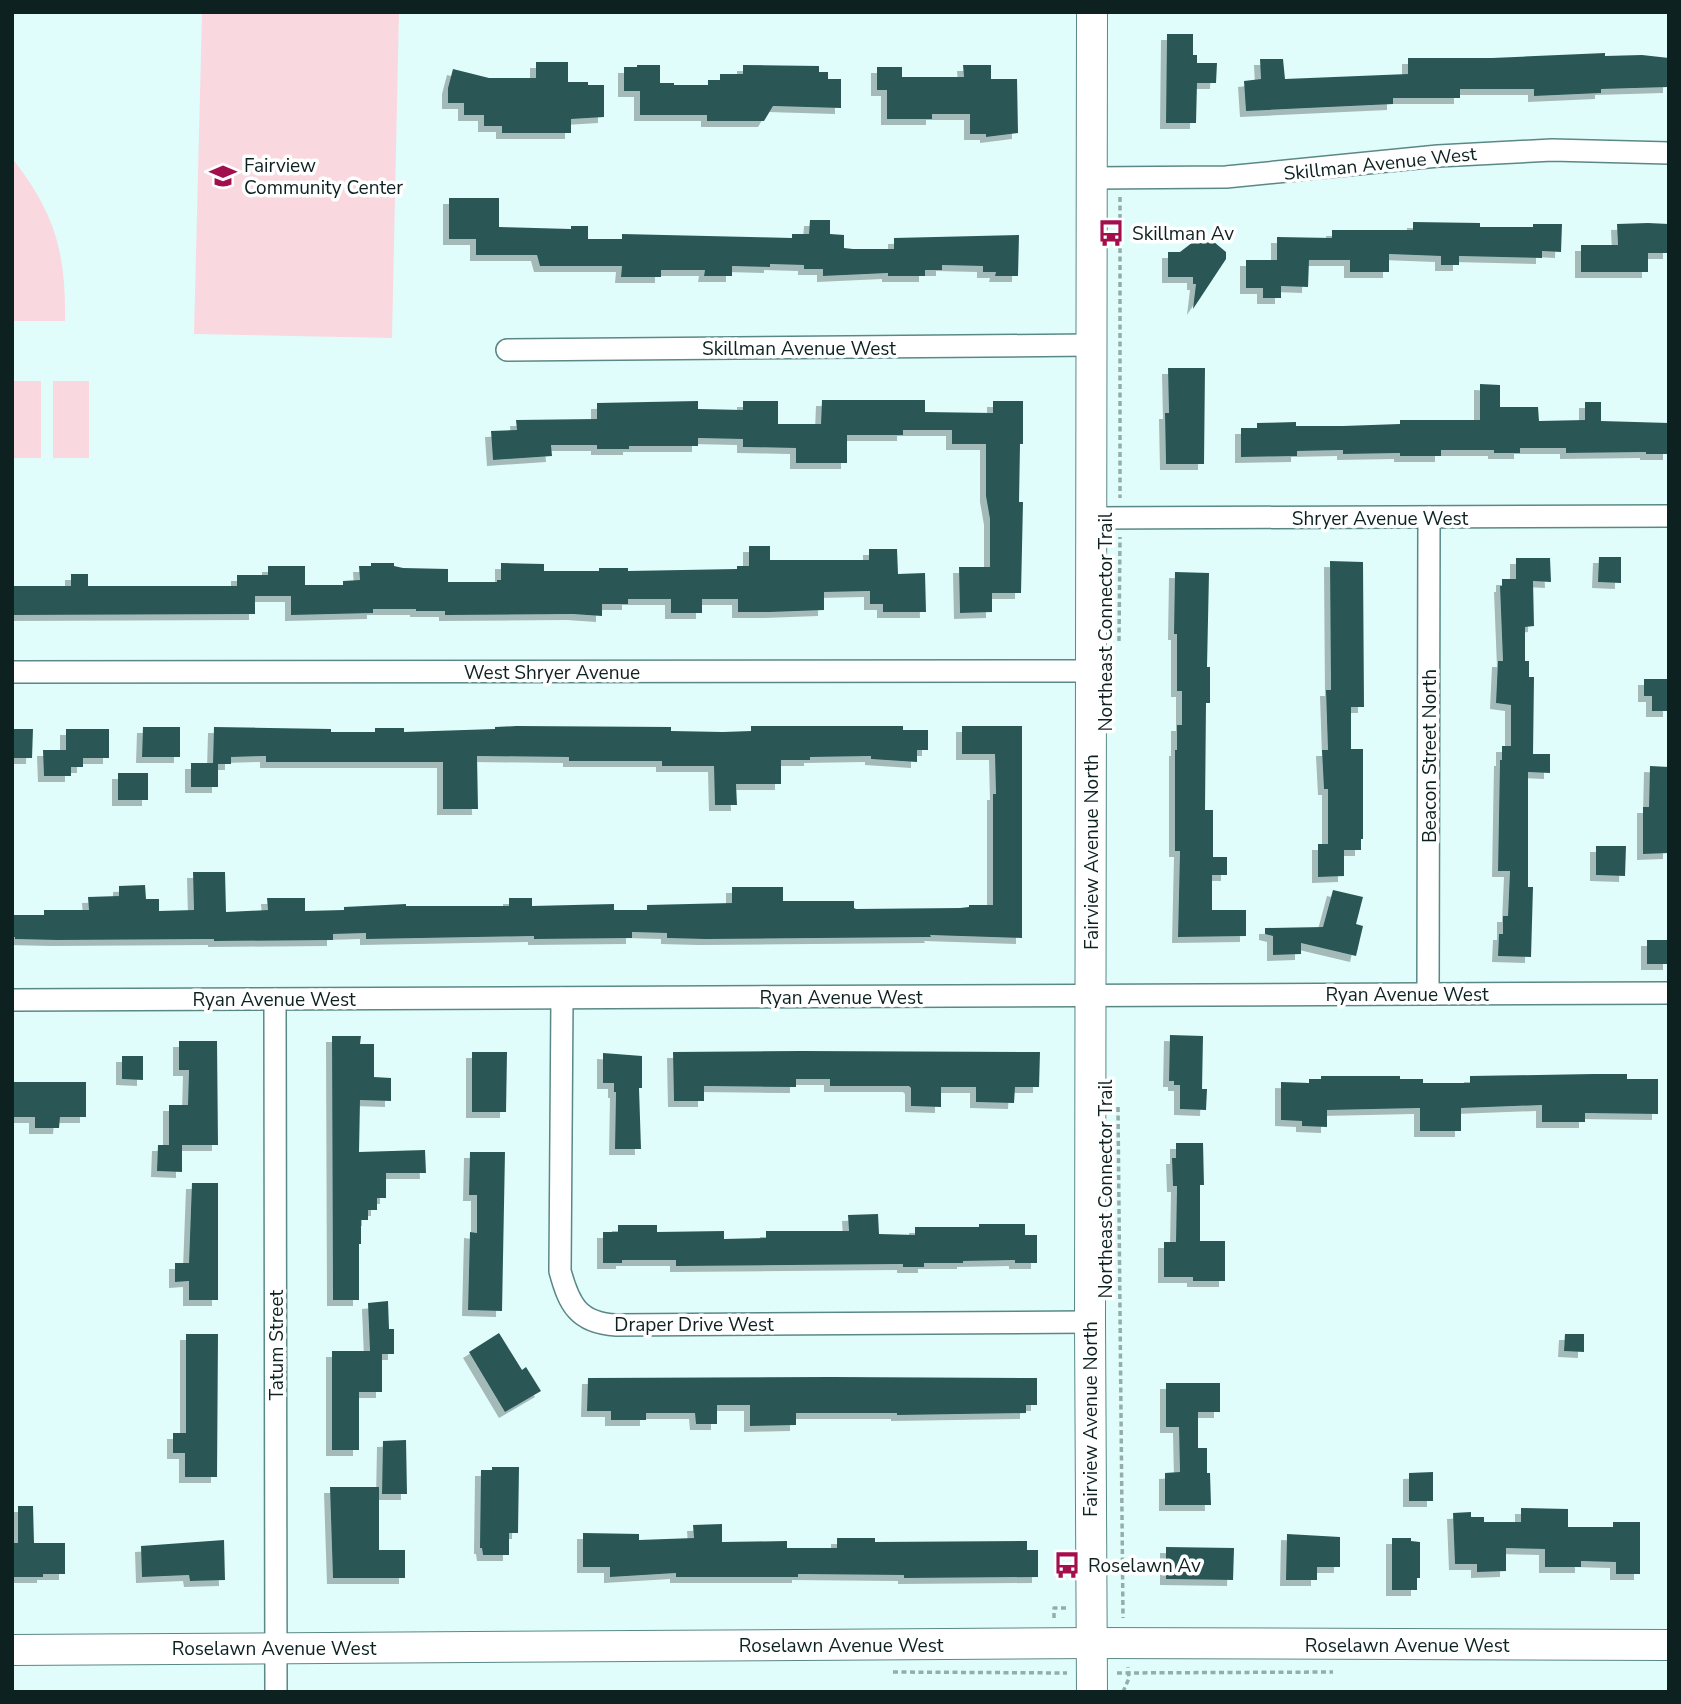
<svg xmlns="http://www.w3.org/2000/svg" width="1681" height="1704" viewBox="0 0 1681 1704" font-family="'Nunito Sans',sans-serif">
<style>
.green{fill:#f9d9df}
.building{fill:#2b5756;filter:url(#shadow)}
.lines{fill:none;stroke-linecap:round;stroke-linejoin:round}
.street-casing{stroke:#5a8886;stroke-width:24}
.secondary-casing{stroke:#5a8886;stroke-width:32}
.path{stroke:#94adac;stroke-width:3.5;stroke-dasharray:5 3.5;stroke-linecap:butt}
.street{stroke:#fff;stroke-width:21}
.secondary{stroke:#fff;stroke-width:30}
.labels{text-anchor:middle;stroke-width:7;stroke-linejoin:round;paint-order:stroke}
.street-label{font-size:19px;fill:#0e2121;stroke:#fff}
.poi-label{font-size:19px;fill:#0e2121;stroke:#fff;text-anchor:start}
</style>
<defs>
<filter id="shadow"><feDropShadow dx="-6" dy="6" stdDeviation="0" flood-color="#0004"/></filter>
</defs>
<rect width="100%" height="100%" fill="#e0fdfc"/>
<!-- green -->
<g class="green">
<path d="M202 12H399L392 338 194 334Z"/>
<path d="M12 158C55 213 66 252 65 321H12Z"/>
<rect x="12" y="381" width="29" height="77"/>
<rect x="53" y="381" width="36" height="77"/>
</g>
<!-- building -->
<g class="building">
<path d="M1167 34H1193V55H1197V63H1217L1216 83H1197L1196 123H1166Z"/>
<path d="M1605 53V56L1642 55 1669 58V87L1601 89V93L1534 96V89H1460V98H1393V104L1246 111 1244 81 1261 79 1260 59H1283L1285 79 1408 74V58H1492Z"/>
<path d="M536 62H568V82H588V85H604V117L571 119V133H502V126H484V115H464V103H448V88L453 69 489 78H536Z"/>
<path d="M637 65H660V83H674V85H708V80H720V74H743V65L819 66V72H828V79H841V108L773 106 764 121H707V115H640V91H624V67H637Z"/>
<path d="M963 65H991V79H1017L1018 133 986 137V134H970V114H932V119H887V90H877V67H902V77H964Z"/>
<path d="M449 198H499V227L571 229V226H588V239H622V234L792 238V234H809L810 220H830V234L844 235V248L853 249H894V238L1019 235 1018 276H995L996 272H983V266L942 265V270H925V276H888V273L823 276V269H804V265L770 264V267L732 266V276H704L705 270H661V277H621L622 266H540L537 255H476V239H449Z"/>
<path d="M1413 222 1480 223V227H1533V224H1562L1561 252 1542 251V258L1459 256V265H1441V256L1389 254V272H1350V260H1309L1308 287 1281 286V298H1263V288H1246V260H1277V237L1332 238V230H1413Z"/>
<path d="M1648 223 1669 224V253H1648V272H1581V245H1618L1617 224Z"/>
<path d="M1193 242H1214L1226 252V259L1193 309 1196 284H1193V277H1168V252H1180Z"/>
<path d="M1168 368H1205L1204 464H1166L1165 413H1169Z"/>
<path d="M1480 384 1500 385V407H1538L1539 421 1585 420V402H1601V421L1669 423V454H1646V452L1566 453V448H1520V453H1494V450H1441V456H1400V453L1343 454V450L1297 451V456L1241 457V428H1257V423L1296 422V426H1343L1400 424V420H1480Z"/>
<path d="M822 400H925V412L993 413V401H1023V444H1020L1019 502H1023L1021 593H992V612L960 613 959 567H990V519L986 496V444H952V430H903V435H847V463H796V448L743 447V439L698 438V446H629V449H597V445H551L552 456 493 460 491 431 517 430 516 420 597 419V403L698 401V409L743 410V401H778V424H821Z"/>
<path d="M749 546H770V560H869V549H897L898 574 925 573 926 612H883V604H870V591L824 592V610L770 612H738V599H702V613H671V599H628V604H602V616L573 614 445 615V611H416V609H373V613L291 615V596H255V614L12 615V586H71V574H88V586H237V575H268V566H305V585H343V581L360 580 359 566H371V563H394V566L403 568 448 569V582H497V580H501V563L544 564V571H599V568H628V571L737 569V566H749Z"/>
<path d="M1599 557H1621V583L1598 582Z"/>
<path d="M1516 558H1550L1551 582 1533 581 1534 626 1525 627V661H1529V677H1534L1533 754H1550V773L1528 772V887H1533L1531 957 1498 956 1499 934H1503V916H1508L1510 871H1498L1500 760H1502V746H1511V705L1496 703 1498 661H1503L1500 586H1502V579H1516Z"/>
<path d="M1330 561 1363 562 1364 707H1351V749H1363V839H1361V850H1344V876L1318 877V844H1328V789H1324L1322 750H1328L1326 690H1331Z"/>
<path d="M1175 572 1209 573 1207 667H1210V703H1206L1205 810H1213V857H1227V875H1212V910H1246V936L1178 937 1180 851H1175V750H1177V725H1182V691H1177V634H1174Z"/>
<path d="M1644 679H1669V711H1652V696H1644Z"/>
<path d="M516 726 671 727V731L723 732 751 731V726H903V730H928V750H917V762L871 759V756L810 757V760H781V784H736L737 805H715L714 766H662V761H569V757L477 756 478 809H443V762H266V756L231 757V764H218V787H191V763H213L214 727 331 729V732H375V728H404V732L495 729V727Z"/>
<path d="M962 726H1022V938L930 935 931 937 705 939 667 938V933L632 932V938L534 939V936L366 939V933L333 934V940L214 941V939L57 940 15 939V937H12V915H44V910H89L88 897 119 896V886L145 885 146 899H159V911L194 910 193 872H225L226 912 268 910 267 898H305V911L344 910V907L406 904V906H509V898H532V906L614 904V910H647V905L732 903V887H783V901H854V908L856 909 960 908 969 907V905H993V794H996L995 754H962Z"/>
<path d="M143 727H180V757H142Z"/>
<path d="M12 729H33L32 758H12Z"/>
<path d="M66 729H109V758H83V767H71V776H44L43 750H66Z"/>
<path d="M1650 766 1669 767V853L1643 854V807H1649Z"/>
<rect x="118" y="773" width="30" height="27"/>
<path d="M1596 846H1626L1625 876 1596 875Z"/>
<path d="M1333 890 1363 897 1356 924 1363 926 1356 956 1301 943V954L1273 955V936L1265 934V928L1323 927Z"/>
<rect x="1647" y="940" width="22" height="24"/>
<path d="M1170 1035 1203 1036 1202 1089H1207L1206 1110 1180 1109V1085H1174V1081H1169Z"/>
<path d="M332 1036H361L360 1044H374V1077L391 1078V1101L360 1100 359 1152 425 1150 426 1173H386V1198H377V1210H368V1220H361V1244H359V1300H333Z"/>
<path d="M179 1041H217L218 1145H169V1105H188L189 1070H179Z"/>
<path d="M801 1051 1040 1052 1039 1087H1015L1014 1103 976 1102V1087H941V1107L911 1106V1088L909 1086H830V1079H796V1087L704 1086V1101H674L673 1052Z"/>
<path d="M472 1052H507L506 1112H472Z"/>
<path d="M603 1053 642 1056V1088H639L641 1149H615L616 1092H614V1083H603Z"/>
<path d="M122 1056H143V1080L122 1079Z"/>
<path d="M1594 1074H1627V1079H1658V1114L1585 1113V1122H1542V1105L1461 1108V1131H1420V1108L1327 1110V1127L1302 1126V1121L1281 1120V1082L1309 1083V1079H1321V1076H1400V1079H1423V1083H1470V1076Z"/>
<path d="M12 1082H86V1117H60L59 1128H35V1117H12Z"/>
<path d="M1176 1143H1203L1204 1185H1200V1241H1225V1281H1193V1277H1164V1242H1176L1177 1186H1173L1172 1158H1176Z"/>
<path d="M158 1145H182V1172L157 1171Z"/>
<path d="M470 1152H505L502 1311 468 1310 470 1232 477 1233V1195H469Z"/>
<path d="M192 1183H218V1300H189V1281L175 1282V1263H189Z"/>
<path d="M878 1214 879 1234 915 1235V1227H979V1224H1025V1235H1037V1263H1015V1260L963 1261V1263H924V1267H903V1264L676 1266V1260H622V1263H603V1232H618V1225H657V1232L724 1231V1239L766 1238V1231H849L848 1215Z"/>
<path d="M388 1301 389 1329H394V1354H382V1392H359V1450H332V1351H370L368 1303Z"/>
<path d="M499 1333 522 1370 526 1367 541 1391 505 1412 469 1352Z"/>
<path d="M186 1334H218L217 1477H185V1453H173V1433H186Z"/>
<path d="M1565 1334H1584V1352L1564 1351Z"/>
<path d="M831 1377 1037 1378V1405H1026V1413L897 1415V1413H796V1425L750 1426V1405H717V1424H696L695 1413H646V1420H611V1411H587L588 1378Z"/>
<path d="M1166 1383H1220V1412H1198V1448H1207V1473H1210L1211 1505H1165V1473L1180 1472 1179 1427H1166Z"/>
<path d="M406 1440 407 1494H382L383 1441Z"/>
<path d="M492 1467H519L518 1533H509V1555H483L482 1548H480L481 1470H492Z"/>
<path d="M1433 1472V1501H1409V1473Z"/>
<path d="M330 1487H379V1550H405V1578H333Z"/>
<path d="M18 1506H33L34 1543H65V1574H43V1577H12V1543H18Z"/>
<path d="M1521 1508 1568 1509V1527H1613V1522H1640V1574H1616V1562L1581 1561V1567H1545V1549L1506 1548V1571L1477 1572V1564H1455L1453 1513 1471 1512V1517H1484V1522H1521Z"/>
<path d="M722 1524V1542L787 1541V1548H837V1538H875V1542L1027 1541V1550H1038V1577L904 1578V1575L798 1574V1577H676V1573L610 1577V1567H583V1533L639 1534V1540L694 1538 693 1525Z"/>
<path d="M1287 1534 1340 1537V1567H1317V1580H1286Z"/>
<path d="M1392 1538H1411V1541L1420 1542V1578H1417V1590H1392Z"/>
<path d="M224 1540 225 1580 190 1581 189 1575 142 1577 141 1546Z"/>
<path d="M1166 1547 1234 1548 1233 1580 1166 1579Z"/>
</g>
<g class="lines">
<defs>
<g id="street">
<path d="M1092 178 1226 177 1438 156 1552 150 1669 153"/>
<path d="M507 350 1091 345"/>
<path d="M1091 518 1669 516"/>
<path d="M12 672 1091 671"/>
<path d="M1428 994 1429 517"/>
<path d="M562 998 560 1271C569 1304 578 1323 616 1325L1090 1322"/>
<path d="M275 999 276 1692"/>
<path d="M12 1000 1669 993"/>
</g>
<g id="secondary">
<path d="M1092 12 1090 1322 1092 1692"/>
<path d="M12 1650 1092 1643 1669 1645"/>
</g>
</defs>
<!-- street casing -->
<use href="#street" class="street-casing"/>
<!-- secondary casing -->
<use href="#secondary" class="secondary-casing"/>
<!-- path -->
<g class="path">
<path d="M1120 197V498"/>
<path d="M1119 641 1120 537"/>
<path d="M1118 1107 1123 1618"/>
<path d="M1054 1618V1608H1068"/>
<path d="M893 1672 1067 1673"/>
<path d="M1117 1673 1333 1672"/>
<path d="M1123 1692 1129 1678 1128 1667"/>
</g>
<!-- street -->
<use href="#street" class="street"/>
<!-- secondary -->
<use href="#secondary" class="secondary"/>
</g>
<!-- icons -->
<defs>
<symbol id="school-bare" viewBox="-9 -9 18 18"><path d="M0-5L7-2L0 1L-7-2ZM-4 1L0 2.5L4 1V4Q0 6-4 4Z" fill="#a30e4d" stroke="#fff" stroke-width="2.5" paint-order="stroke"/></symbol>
<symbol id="bus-bare" viewBox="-9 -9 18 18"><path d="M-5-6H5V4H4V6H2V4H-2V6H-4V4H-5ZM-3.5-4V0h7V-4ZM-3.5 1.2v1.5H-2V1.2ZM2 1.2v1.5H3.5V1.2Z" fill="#a30e4d" stroke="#fff" stroke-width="2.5" paint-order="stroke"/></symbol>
</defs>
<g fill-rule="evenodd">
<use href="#school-bare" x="204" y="157" width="38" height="38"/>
<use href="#bus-bare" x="1092" y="214" width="38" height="38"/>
<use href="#bus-bare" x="1048" y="1546" width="38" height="38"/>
</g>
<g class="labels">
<!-- street labels -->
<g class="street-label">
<text transform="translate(1380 163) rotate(-6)" y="7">Skillman Avenue West</text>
<text x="799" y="355">Skillman Avenue West</text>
<text x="1380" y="525">Shryer Avenue West</text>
<text transform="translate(1105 622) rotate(-90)" y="7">Northeast Connector Trail</text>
<text x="552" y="679">West Shryer Avenue</text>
<text transform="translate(1429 756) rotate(-90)" y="7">Beacon Street North</text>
<text transform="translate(1091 852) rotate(-90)" y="7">Fairview Avenue North</text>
<text x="1407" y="1001">Ryan Avenue West</text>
<text x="841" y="1004">Ryan Avenue West</text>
<text x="274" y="1006">Ryan Avenue West</text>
<text transform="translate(1105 1189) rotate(-90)" y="7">Northeast Connector Trail</text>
<text x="694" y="1331">Draper Drive West</text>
<text transform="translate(276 1345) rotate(-90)" y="7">Tatum Street</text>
<text transform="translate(1090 1419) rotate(-90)" y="7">Fairview Avenue North</text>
<text x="841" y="1652">Roselawn Avenue West</text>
<text x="1407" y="1652">Roselawn Avenue West</text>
<text x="274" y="1655">Roselawn Avenue West</text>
</g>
<!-- poi labels -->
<g class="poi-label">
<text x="244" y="172">Fairview<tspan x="244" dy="22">Community Center</tspan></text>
<text x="1132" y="240">Skillman Av</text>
<text x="1088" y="1572">Roselawn Av</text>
</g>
</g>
<!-- border -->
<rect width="1681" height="1704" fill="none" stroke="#0e2121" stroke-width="28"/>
</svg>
